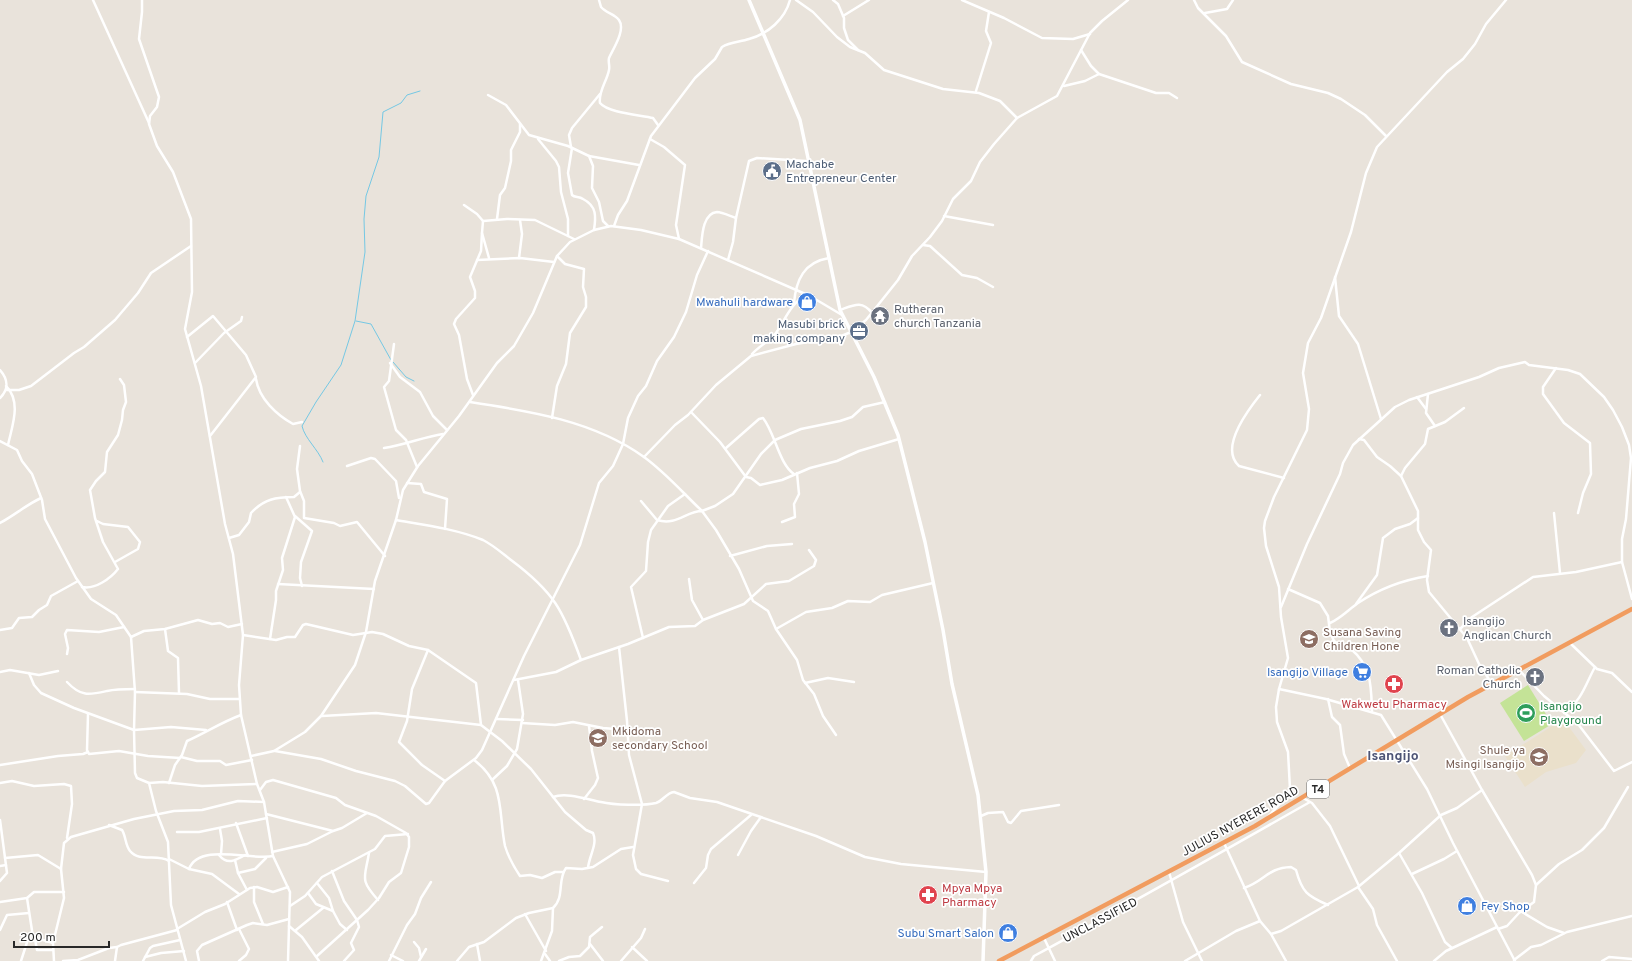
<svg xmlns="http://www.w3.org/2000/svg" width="1632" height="961" viewBox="0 0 1632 961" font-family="Overpass,sans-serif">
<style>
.education{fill:#eae0cb}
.pitch{fill:#c4e397}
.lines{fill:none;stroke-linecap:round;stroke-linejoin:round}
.stream{stroke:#75c8e4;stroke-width:1}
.street{stroke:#fff;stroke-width:2.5}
.secondary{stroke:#fff;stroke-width:3.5}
.highway{stroke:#f19c5f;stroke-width:4.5}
.labels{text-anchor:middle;stroke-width:3.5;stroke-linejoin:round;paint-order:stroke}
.shield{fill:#fff;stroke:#686868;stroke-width:1}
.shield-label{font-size:11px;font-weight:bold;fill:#282828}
.service-label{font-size:12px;fill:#4e5e75;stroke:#fff;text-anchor:start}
.shop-label{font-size:12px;fill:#366cbe;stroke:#fff;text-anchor:end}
.worship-label{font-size:12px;fill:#5b616d;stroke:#fff;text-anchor:start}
.education-label{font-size:12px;fill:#785e54;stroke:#fff;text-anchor:start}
.health-label{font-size:12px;fill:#be3a42;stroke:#fff}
.leisure-label{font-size:12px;fill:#27864d;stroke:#fff;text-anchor:start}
.street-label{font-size:12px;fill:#282828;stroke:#fff}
.quarter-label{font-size:14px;font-weight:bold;fill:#4d5475;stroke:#fff}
</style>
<rect width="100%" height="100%" fill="#e9e3db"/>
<!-- education -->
<path class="education" d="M1563 719 1586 750 1576 763 1546 772 1525 787 1505 756Z"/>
<!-- pitch -->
<path class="pitch" d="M1528 685 1552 724 1524 741 1500 703Z"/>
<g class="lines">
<!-- stream -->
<g class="stream">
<path d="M356 321 371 324 391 360"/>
<path d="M393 362 406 377 414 381"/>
<path d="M323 462C318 449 305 439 302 426L316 402 341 365 355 321 365 252 364 219 366 196 379 157 383 112 401 103 407 95 420 91"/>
</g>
<!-- street -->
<g class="street">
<path d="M93 0 149 123"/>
<path d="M142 0V12L139 39 159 97 157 107 150 116 149 124 157 146 173 172 191 219 192 292 185 329 201 386 225 524 233 554 243 635 239 685 241 715 257 784 264 802 273 856 290 892 288 961"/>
<path d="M599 0 601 7C606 13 615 14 619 20 626 30 613 49 609 58 608 62 610 66 609 70 607 81 598 92 600 103 608 113 641 115 653 118L658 125"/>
<path d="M796 0 813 12 837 37 850 47 865 53 884 70 943 89 979 93 1000 101 1017 118"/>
<path d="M833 0 838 4 844 18V28L848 40 858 50"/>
<path d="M962 0 1004 18 1042 38 1073 39 1090 34"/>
<path d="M1194 0 1198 8 1226 36 1242 62 1291 84 1328 93 1341 99 1365 115 1386 136"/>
<path d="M1205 13 1227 9 1233 0"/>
<path d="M843 16 869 0"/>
<path d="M1081 50 1091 66 1099 74 1156 93H1169L1177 98"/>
<path d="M1064 86 1085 81 1099 74"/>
<path d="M976 91 991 43 986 31 989 12"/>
<path d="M488 95 506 105 529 135 568 146 589 156 593 166 592 188 599 202 603 221 608 226"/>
<path d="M538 139 556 161 559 167 561 192 568 219V236"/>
<path d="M650 139 664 147 685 165 676 225 679 239"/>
<path d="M571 147 569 135 572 128 600 94"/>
<path d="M572 148 568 173 572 195C575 198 579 196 583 199 597 206 596 217 594 230"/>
<path d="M589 156 639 165"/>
<path d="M464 205 477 214 483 221 507 219 535 220 574 239"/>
<path d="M944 216 993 225"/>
<path d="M497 219 500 195 505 188 511 161V150L520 132V124"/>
<path d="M483 221 482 233 489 258"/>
<path d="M614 226 618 215 627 201 651 136 695 78 715 59 722 47C730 42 740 42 749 39 768 34 785 19 790 0"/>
<path d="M923 245 930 246 962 275 977 278 993 287"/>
<path d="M701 248C702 239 702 213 717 212 722 212 730 216 736 218"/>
<path d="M519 258 522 234 520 220"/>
<path d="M477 260 520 258 554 262"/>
<path d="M728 260 733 242 736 218 749 161 757 158 806 161 809 163"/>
<path d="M1335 277 1339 316 1358 344 1381 419"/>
<path d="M794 303C796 280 804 262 829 258"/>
<path d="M840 310C854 305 862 300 872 313"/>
<path d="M187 337 213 316 246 355 256 377 210 436"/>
<path d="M394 344 389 381 384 387 396 430 406 440 417 467"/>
<path d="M752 354C758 347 772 339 776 333 786 318 791 303 807 294"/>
<path d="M195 363 224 333 241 321 242 317"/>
<path d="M390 363 400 377 420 392 433 416 447 430"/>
<path d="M1556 368 1543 387V394L1564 423 1590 443 1591 474 1583 493 1578 513"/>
<path d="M0 370C8 379 9 389 0 398"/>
<path d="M256 379C259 399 277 415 293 424L302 422"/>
<path d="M6 386C22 402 12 426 8 445"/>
<path d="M6 390H19L31 386 74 353 84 347 115 320 138 293 151 273 191 246"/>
<path d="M1428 394 1426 413 1435 426"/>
<path d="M473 395 467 379 459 335 454 324 456 319 475 298V291L470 277 481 251 482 233"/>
<path d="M1260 395C1248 410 1219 448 1239 466L1284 478"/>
<path d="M1417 397 1426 409"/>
<path d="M470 402C530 411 594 421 644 457 666 473 683 493 702 511L715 506 733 494 761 454 775 440 801 429 840 421 852 417 863 407 885 402"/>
<path d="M691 412 720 442 746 477 751 478 760 485 782 480 810 468 837 461 859 451 899 439"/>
<path d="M552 418 557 386 566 364 570 333 586 307V297L583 287 584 269 565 264 557 256"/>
<path d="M1359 439 1364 440 1377 457 1390 466 1401 476 1418 511V530L1424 542 1431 550 1427 580 1429 592 1467 638 1479 664 1492 684"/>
<path d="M0 441 17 450 22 461 32 474 42 500 45 519 76 578 91 599 116 615 131 637 135 692 134 730 135 773 137 778 149 783 156 811 168 842 171 905 186 961"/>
<path d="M300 446 297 469 300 491 304 501V518L334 523 340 526 357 522 385 556"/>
<path d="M384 448C405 445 423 437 443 434"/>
<path d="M726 448 759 419 763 418C775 433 779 464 794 474"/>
<path d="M644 457 675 425 688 415 716 385 751 356 796 344 839 337 851 332 866 320 898 280 912 256 930 237 942 221 953 199 971 181 980 162 994 144 1017 118 1057 96 1090 33 1102 21 1128 0"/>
<path d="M347 466 371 458 375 459 396 481 399 498"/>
<path d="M1401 476 1405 468 1425 444 1428 429 1445 422 1464 408"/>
<path d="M407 483 421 484 424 492 447 499 445 529"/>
<path d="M641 501 657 520C677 526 686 511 702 511L716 530 739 569 753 601 768 611 776 629 797 660 803 680 814 694 823 716 836 735"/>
<path d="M1554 513 1560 573"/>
<path d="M295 516 312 531 301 562 300 578 302 586"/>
<path d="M396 520C425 525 456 529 483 540 493 545 502 553 511 560 554 592 563 610 581 660"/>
<path d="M97 521 103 524 128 527 140 542 138 549 115 562"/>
<path d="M782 522 795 517 794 504 799 494 797 473"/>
<path d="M0 523C15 515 26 505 41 498"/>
<path d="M229 538 239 535 249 522 251 513C264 499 276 497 294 497L300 492"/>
<path d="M730 556 767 546 792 544"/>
<path d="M689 579 692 600 703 620"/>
<path d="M278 584 374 589"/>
<path d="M82 587C95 590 111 578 118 569L103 542 95 518 90 490 96 481 105 472 107 452 118 435 122 420 123 410 126 402 124 385 120 379"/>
<path d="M1288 589 1320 603 1328 616 1330 632 1334 641C1339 646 1346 644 1351 649 1372 667 1371 686 1372 711"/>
<path d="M1356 604 1377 575 1383 538 1395 529 1410 524 1418 518"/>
<path d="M1281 607 1307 544 1340 474 1343 463 1353 445 1395 407 1409 400 1479 377 1499 368 1525 362 1529 365 1568 370 1580 374 1604 397 1613 410 1622 427 1629 445 1631 458 1626 519 1622 539V562L1632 599"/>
<path d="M1330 623C1341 618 1348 610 1358 603 1379 589 1403 580 1428 576"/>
<path d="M165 629 168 651 178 658 179 693"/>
<path d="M776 629 806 612 832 608 848 601 870 602 882 595 933 583"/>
<path d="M1460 629 1472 617 1533 577 1576 572 1622 562"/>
<path d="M0 630 12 628 19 618 32 617 39 610 47 605 51 596 78 581"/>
<path d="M243 635 276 640 287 637H295L303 625 306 624 353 635 372 632 383 634 409 646 428 650 476 683 481 725"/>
<path d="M131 637 144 631 165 629 198 620 212 624 220 623 228 627 242 624"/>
<path d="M643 638 631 587 646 571 648 542 651 530 668 506 685 494"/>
<path d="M270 639 276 600V591L283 570 282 558 295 517 286 497"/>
<path d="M1570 643 1597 669 1612 673 1632 692"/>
<path d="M619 647 627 721 629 755 642 804 633 855 636 869 641 874 668 881"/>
<path d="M428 650 412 689 407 721 399 742 422 765 445 781"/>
<path d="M67 654 68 648 65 634 67 630 99 632 124 627"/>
<path d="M1519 670 1544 696 1578 724 1614 771 1632 762"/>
<path d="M0 672 10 670 39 675 58 671"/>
<path d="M29 673 34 685 41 693 74 708 134 730 171 727 206 730"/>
<path d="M514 680 556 672 581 660 628 644 669 627 695 626 703 620 744 604 766 584 789 581 814 566 816 560 809 550"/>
<path d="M67 682C81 697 89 695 107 691 116 689 126 689 135 689"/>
<path d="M805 683 828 678 854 682"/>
<path d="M1279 689 1326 699 1381 715 1427 789 1453 843 1515 961"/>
<path d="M135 692 187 694 210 699H239"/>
<path d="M1328 699 1332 717 1340 725 1344 754 1350 768"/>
<path d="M1564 713C1583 699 1585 685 1595 667"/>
<path d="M88 714 87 750 89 754 119 751 148 756 180 758"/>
<path d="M1440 714 1482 790"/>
<path d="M322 716 376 713 481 725 502 741 531 769 565 812 586 830 593 833C598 844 589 856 588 868"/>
<path d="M497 719 523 720"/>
<path d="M522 723 555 725 573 722 603 728 615 729 627 733"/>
<path d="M275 751 321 759 356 771 395 781 405 786 426 804 429 803 445 781 476 758 482 750 524 656 580 545 599 483 613 466 623 444 628 418 638 396 646 386 657 361 674 337 686 312 697 275 708 251"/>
<path d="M251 756 274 751 305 732 321 716 355 665 366 632 375 581 396 520 403 490 418 466 459 416 497 363 514 346 533 313 557 256 570 242 594 230 611 226 641 230 679 239 810 296 842 315"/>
<path d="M181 757 197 761H220L226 765 252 760"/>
<path d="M474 760C506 784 498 812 505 846 508 856 514 867 520 876L530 875 542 878 555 872H563"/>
<path d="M0 765 58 756 83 754 88 752"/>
<path d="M492 780 507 766 517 749 523 714 518 680"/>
<path d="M0 783 12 781 34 786 64 784 71 786 72 804 67 838"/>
<path d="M149 783 163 782 202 786 257 784"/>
<path d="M169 783 175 765 182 755 187 741C205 733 222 722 241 715"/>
<path d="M260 790 266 782 273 780 336 798 345 805 376 816 406 833 409 837V847L401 873 389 882 379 898 368 910 317 956"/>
<path d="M553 797C566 792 586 799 601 802 614 805 643 806 656 803 663 801 666 793 674 792L690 798 717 802 816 836 865 857 901 864 986 872"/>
<path d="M1303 798 1312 803 1330 826 1359 886"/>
<path d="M584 799 595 785 598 778 592 751 589 726"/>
<path d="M266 814 333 831 342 828 367 813"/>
<path d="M981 816 988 813 1003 812 1008 822 1011 823 1021 811 1059 805"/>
<path d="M1267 818 1288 795 1290 789 1288 752 1277 722 1276 707 1279 689 1288 658 1281 617 1279 587 1266 546 1264 528 1265 521 1274 497 1307 430 1309 409 1303 373 1308 343 1321 318 1351 232 1366 173 1377 147 1447 72 1463 59 1475 44 1486 24 1506 0"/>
<path d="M0 820 7 873 0 881"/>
<path d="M236 823 248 856"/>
<path d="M109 825 122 830C126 836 125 845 130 851 140 863 157 853 169 861"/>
<path d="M220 829 222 841 221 854"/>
<path d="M177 832H199L267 818"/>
<path d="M1224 843 1260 921"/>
<path d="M272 852 307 844 333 831"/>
<path d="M369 853C365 878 359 879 378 900"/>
<path d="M1399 853 1422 893 1445 942 1452 948"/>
<path d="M219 855C227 865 235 861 245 855"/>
<path d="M738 855 751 831 761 817"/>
<path d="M5 858 38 855 61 869 64 843 71 837 134 819 174 811 202 810 238 801 264 802"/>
<path d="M169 859 189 869 212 874 239 894"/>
<path d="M235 860 238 873 247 890"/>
<path d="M0 866 6 865"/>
<path d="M189 869C199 842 252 861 273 856"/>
<path d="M332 871 344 901 357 920 359 927 351 943 354 950 344 961"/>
<path d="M1169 872 1183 922 1202 961"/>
<path d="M238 873 255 869 266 858"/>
<path d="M1412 874 1444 859 1457 851"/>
<path d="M317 883 329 898 333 911"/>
<path d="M694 883 706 868 708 855 711 849 751 815"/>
<path d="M1536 885 1559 864 1582 850 1604 828 1628 787"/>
<path d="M254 887V902L263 924"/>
<path d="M1358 887 1373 909 1377 925 1397 961"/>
<path d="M1244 888C1265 881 1267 868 1291 867L1296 870C1302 892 1307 896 1328 905"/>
<path d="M308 893 316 904 333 911 340 924 347 930"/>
<path d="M27 898 33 937 53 943"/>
<path d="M0 902 27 898 34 892H64"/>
<path d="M227 902 237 930"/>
<path d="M290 906 305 896 322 877 375 849 385 836 408 834"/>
<path d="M1522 912 1547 927 1564 933"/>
<path d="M525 914 546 951"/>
<path d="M289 926 302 937 319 961"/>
<path d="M177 929 205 912 225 904 250 888 257 887 273 892 288 887"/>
<path d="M0 930 7 915 29 913"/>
<path d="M296 930 323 908"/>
<path d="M1271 934 1281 931 1358 887 1399 853 1441 815 1457 808 1482 790 1532 875 1536 885 1534 902 1519 913 1507 926 1498 929"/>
<path d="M1044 938 1055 961"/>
<path d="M35 939 37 950H53"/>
<path d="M414 942 419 948 421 957"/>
<path d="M477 944 480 961"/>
<path d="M590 944 603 961"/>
<path d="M632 947 647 961"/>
<path d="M545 954 550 961"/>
<path d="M391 955 403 961"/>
<path d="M145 957 161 953 184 951"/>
<path d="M1514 960 1531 947 1541 945 1567 932 1632 916"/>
<path d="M21 961 30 933"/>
<path d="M54 961 53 943 64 898 61 869"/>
<path d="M63 961 78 960 109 948 117 947"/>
<path d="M115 961 117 947 121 945 177 930"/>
<path d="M143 961 150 948 153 946 180 940"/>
<path d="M199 961 197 951 202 945 247 925 253 923 267 925 289 919"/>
<path d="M239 961 246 955 249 949 239 929"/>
<path d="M389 961 407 925 415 914 421 898 431 882"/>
<path d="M419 961 426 949"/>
<path d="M457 961 469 947 484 942 516 918 529 913 553 908C565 897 557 880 566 868L582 869 593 867 621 849 633 847"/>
<path d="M541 961 552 931 553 908"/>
<path d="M559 961 569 957 580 956 589 947 590 937 602 927"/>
<path d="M621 961 641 938 645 929"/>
<path d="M1031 961 1034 956C1127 906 1218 854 1310 802"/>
<path d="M1185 961 1236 931 1260 921 1271 934 1286 961"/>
<path d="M1434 961 1446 951 1497 927"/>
<path d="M1602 961 1609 957 1632 959"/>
</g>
<!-- secondary -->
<path class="secondary" d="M749 0 800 120 840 310 874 377 898 435 925 542 943 630 952 684 978 795 986 872 983 961"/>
<!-- highway -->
<path class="highway" d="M999 961 1255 826 1468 697 1632 609"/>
</g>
<!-- icons -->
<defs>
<symbol id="civic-disc" viewBox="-11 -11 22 22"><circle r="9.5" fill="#5c6f8a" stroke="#fff"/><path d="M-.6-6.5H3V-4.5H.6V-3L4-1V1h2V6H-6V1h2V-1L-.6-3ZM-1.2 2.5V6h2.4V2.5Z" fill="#fff"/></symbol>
<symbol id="shop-disc" viewBox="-11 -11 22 22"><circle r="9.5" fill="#3f7fe0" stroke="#fff"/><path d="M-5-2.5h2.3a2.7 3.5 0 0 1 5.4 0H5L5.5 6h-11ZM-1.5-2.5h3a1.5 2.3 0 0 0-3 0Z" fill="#fff"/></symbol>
<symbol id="temple-disc" viewBox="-11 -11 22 22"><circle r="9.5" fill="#6b7280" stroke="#fff"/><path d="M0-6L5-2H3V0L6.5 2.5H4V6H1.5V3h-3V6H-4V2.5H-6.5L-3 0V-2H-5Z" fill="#fff"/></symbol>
<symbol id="office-disc" viewBox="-11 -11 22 22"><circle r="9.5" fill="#5c6f8a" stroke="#fff"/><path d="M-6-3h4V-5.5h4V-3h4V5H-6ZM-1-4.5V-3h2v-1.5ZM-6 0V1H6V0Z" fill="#fff"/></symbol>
<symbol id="church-disc" viewBox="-11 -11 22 22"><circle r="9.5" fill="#6b7280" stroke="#fff"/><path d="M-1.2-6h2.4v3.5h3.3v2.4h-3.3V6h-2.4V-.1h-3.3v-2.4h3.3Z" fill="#fff"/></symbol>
<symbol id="school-disc" viewBox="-11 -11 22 22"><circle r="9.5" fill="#8d6e63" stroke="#fff"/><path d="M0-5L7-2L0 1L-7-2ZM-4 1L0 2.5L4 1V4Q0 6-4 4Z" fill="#fff"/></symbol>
<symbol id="supermarket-disc" viewBox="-11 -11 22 22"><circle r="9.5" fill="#3f7fe0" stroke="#fff"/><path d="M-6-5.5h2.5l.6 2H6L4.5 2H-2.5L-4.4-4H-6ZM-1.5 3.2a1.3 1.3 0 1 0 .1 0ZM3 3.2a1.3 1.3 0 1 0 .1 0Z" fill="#fff"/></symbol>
<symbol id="pharmacy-disc" viewBox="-11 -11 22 22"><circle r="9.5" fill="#e0444e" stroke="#fff"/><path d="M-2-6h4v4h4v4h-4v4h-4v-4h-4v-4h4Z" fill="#fff"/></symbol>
<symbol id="stadium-disc" viewBox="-11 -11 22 22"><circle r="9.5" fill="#2e9e5b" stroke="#fff"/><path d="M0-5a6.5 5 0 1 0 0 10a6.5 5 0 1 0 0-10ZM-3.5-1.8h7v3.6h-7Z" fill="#fff"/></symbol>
</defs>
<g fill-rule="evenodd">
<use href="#civic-disc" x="761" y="160" width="22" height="22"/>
<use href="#shop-disc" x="796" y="291" width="22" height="22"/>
<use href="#temple-disc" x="869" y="305" width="22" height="22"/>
<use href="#office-disc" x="848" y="320" width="22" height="22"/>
<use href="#church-disc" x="1438" y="617" width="22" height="22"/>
<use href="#school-disc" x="1298" y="628" width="22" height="22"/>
<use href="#supermarket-disc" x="1351" y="661" width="22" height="22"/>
<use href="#church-disc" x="1524" y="666" width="22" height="22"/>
<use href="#pharmacy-disc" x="1383" y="673" width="22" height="22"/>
<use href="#stadium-disc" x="1515" y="702" width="22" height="22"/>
<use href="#school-disc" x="587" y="727" width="22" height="22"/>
<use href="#school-disc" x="1528" y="746" width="22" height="22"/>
<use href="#pharmacy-disc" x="917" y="884" width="22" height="22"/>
<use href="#shop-disc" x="1456" y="895" width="22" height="22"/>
<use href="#shop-disc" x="997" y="922" width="22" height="22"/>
</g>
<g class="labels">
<!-- shield labels -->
<rect class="shield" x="1307" y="780" width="22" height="18" rx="3"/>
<g class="shield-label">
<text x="1318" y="793">T4</text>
</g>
<!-- service labels -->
<g class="service-label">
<text x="786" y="168">Machabe<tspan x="786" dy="14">Entrepreneur Center</tspan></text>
<text x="845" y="328" text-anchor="end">Masubi brick<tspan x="845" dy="14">making company</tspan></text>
</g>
<!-- shop labels -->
<g class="shop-label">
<text x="793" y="306">Mwahuli hardware</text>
<text x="1348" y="676">Isangijo Village</text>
<text x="1481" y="910" text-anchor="start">Fey Shop</text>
<text x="994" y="937">Subu Smart Salon</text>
</g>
<!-- worship labels -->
<g class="worship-label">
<text x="894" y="313">Rutheran<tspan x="894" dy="14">church Tanzania</tspan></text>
<text x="1463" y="625">Isangijo<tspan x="1463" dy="14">Anglican Church</tspan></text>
<text x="1521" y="674" text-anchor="end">Roman Catholic<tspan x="1521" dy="14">Church</tspan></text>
</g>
<!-- education labels -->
<g class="education-label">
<text x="1323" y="636">Susana Saving<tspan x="1323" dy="14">Children Hone</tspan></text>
<text x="612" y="735">Mkidoma<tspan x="612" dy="14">secondary School</tspan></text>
<text x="1525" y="754" text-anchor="end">Shule ya<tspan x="1525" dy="14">Msingi Isangijo</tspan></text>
</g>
<!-- health labels -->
<g class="health-label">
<text x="1394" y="708">Wakwetu Pharmacy</text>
<text x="942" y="892" text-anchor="start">Mpya Mpya<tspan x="942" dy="14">Pharmacy</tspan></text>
</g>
<!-- leisure labels -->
<g class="leisure-label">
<text x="1540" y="710">Isangijo<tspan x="1540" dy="14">Playground</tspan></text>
</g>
<!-- street labels -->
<g class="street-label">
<text transform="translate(1240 821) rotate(-29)" y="4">JULIUS NYERERE ROAD</text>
<text transform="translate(1100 920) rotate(-28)" y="4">UNCLASSIFIED</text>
</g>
<!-- quarter labels -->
<g class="quarter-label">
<text x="1393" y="760">Isangijo</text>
</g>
</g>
<!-- scale -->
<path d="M14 941v6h95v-6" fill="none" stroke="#282828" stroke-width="2"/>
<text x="20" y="941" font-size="12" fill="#282828" stroke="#ffffff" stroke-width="3" paint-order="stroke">200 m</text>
</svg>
